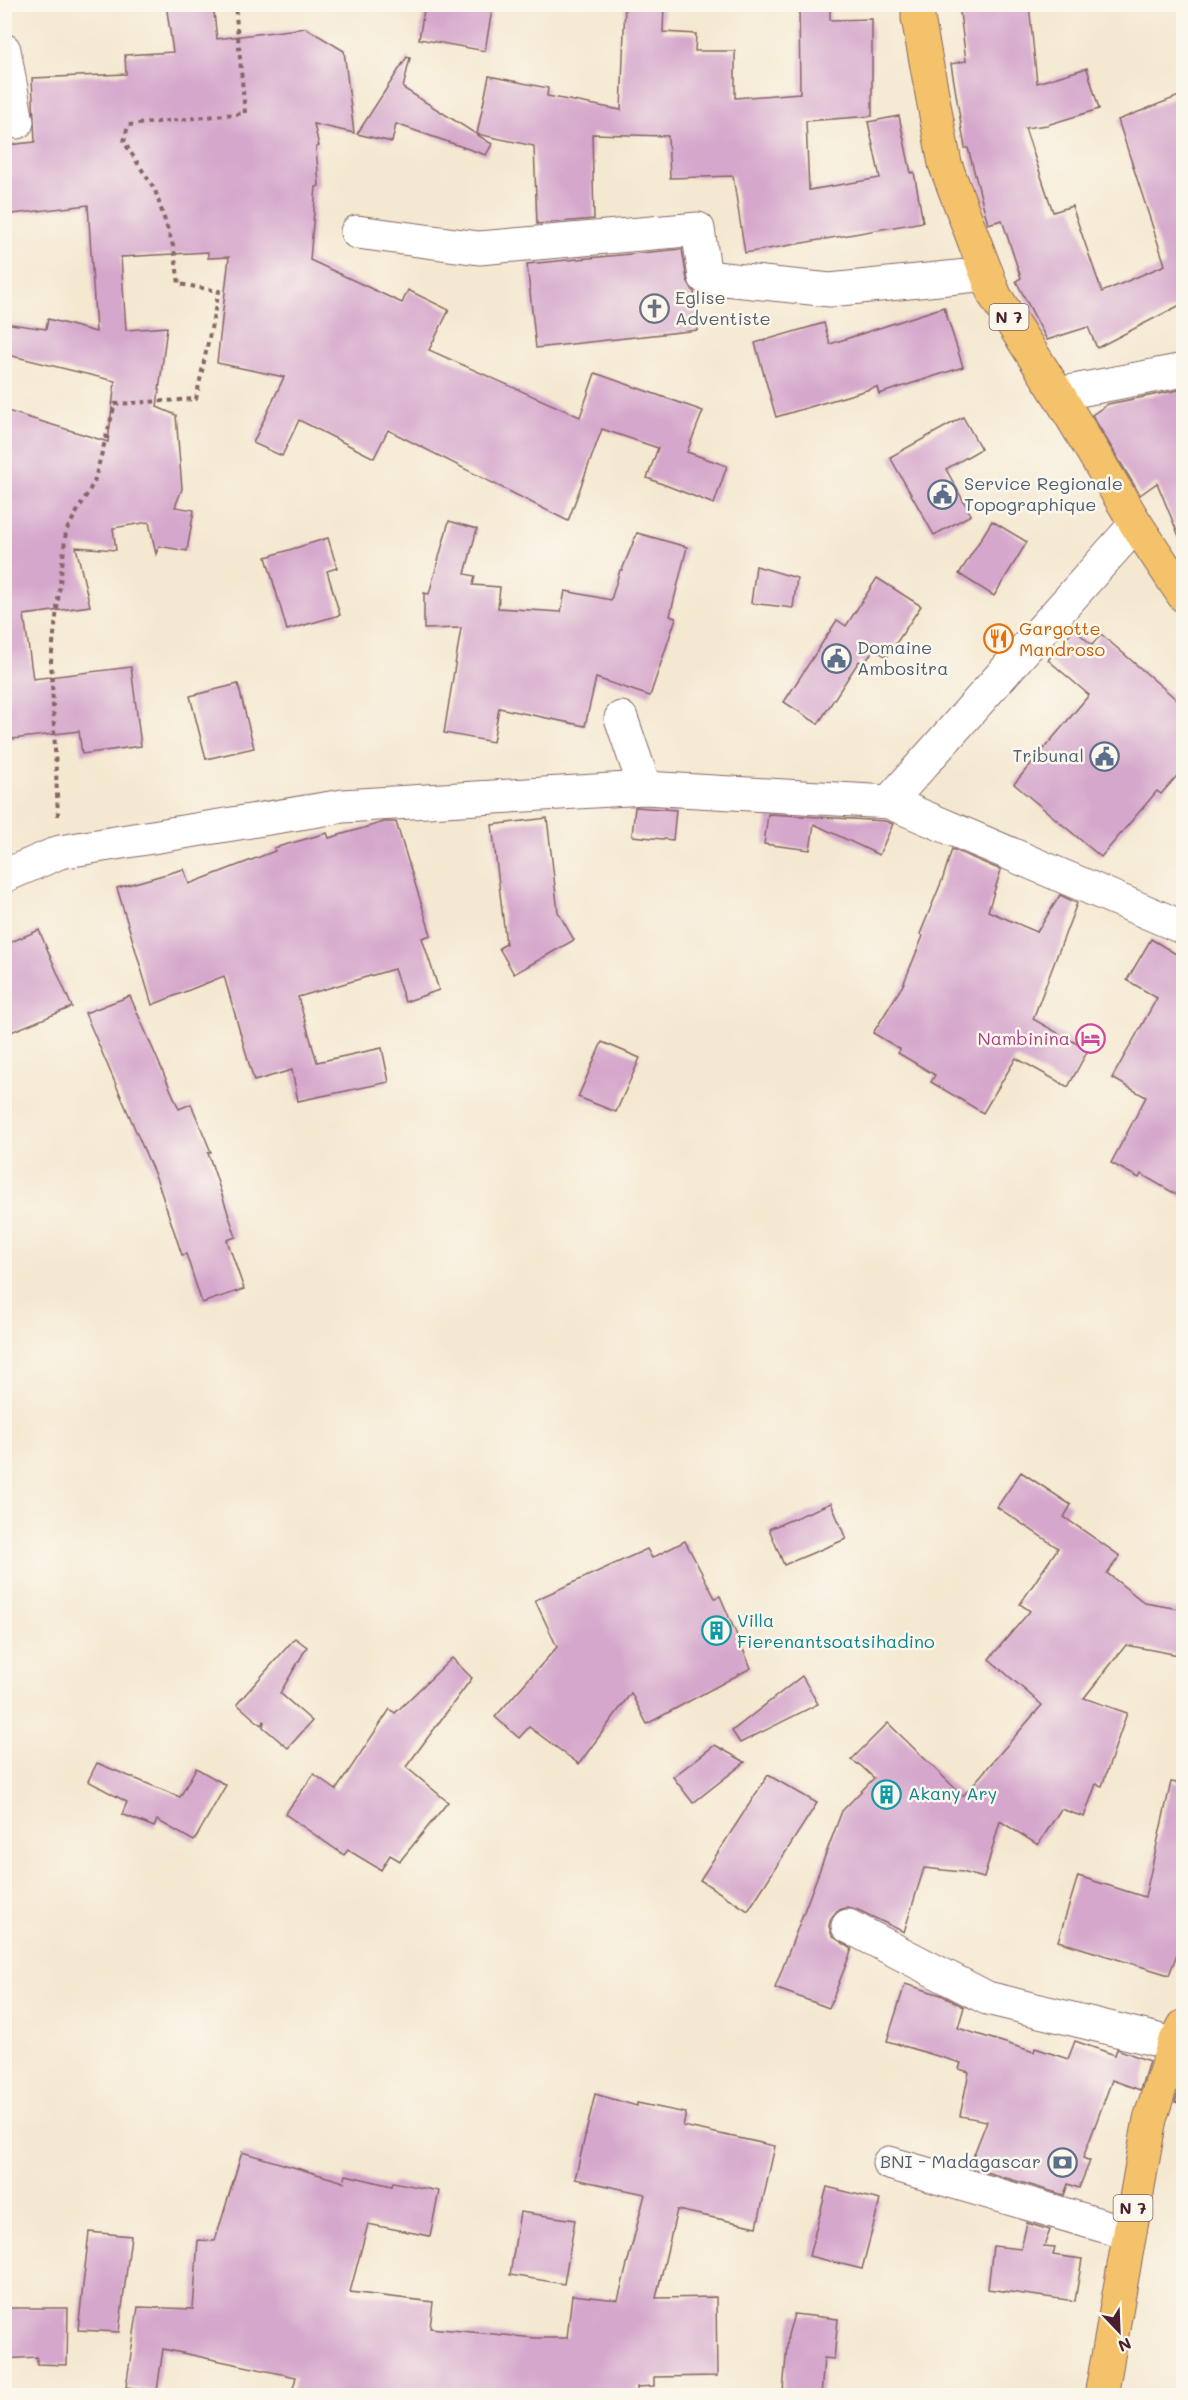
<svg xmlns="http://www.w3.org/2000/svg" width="1188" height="2400" viewBox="0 0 1188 2400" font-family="Mali,sans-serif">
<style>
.building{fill:#d5a7cc}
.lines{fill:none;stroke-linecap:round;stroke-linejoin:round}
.minor-casing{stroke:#866565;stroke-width:35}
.major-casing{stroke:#866565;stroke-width:35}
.path{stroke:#866565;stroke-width:4;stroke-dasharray:4.5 4.5;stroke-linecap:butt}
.minor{stroke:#fff;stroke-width:33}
.major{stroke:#f3c26a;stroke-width:33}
.labels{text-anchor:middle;stroke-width:5;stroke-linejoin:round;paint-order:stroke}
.shield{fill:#fbf7ec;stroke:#7f6065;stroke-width:1.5}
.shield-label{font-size:16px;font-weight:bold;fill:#4a1f2b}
.worship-label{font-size:18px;fill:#5b616d;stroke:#fbf7ec;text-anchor:start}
.service-label{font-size:18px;fill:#4e5e75;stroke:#fbf7ec;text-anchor:start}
.food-label{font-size:18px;fill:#c56008;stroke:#fbf7ec;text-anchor:start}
.hotel-label{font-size:18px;fill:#b23c85;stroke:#fbf7ec;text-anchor:end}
.culture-label{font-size:18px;fill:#0d838f;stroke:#fbf7ec;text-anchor:start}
</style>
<rect width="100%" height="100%" fill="#fbf7ec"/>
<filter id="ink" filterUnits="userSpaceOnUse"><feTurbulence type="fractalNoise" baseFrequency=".0167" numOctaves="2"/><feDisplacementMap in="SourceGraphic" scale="12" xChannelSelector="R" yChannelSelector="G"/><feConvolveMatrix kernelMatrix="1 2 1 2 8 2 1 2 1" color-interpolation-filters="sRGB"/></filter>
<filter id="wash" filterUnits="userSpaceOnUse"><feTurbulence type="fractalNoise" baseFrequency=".008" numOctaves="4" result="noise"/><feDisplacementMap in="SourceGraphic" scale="24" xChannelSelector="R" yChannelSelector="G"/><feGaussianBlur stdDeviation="1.35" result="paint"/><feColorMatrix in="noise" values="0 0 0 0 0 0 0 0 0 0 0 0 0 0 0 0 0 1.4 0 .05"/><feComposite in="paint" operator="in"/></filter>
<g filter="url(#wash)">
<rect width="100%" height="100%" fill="#f4e8d0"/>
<g id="blocks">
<!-- building -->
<g class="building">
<path d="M166 4H213L217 39 306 28 344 51 354 133 314 124 319 146 316 147 319 186 316 187 310 260 402 303 408 290 449 310 429 350 580 417 595 373 703 411 687 452 727 466 714 504 647 478 658 448 602 429 568 521 388 430 374 458 299 420 282 456 253 443 284 377 217 363 229 257 208 258V252L121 257 126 330 167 327 157 407 176 415 182 489 175 507 194 510 187 551 159 546 156 554 149 522 113 528 116 550 76 547 90 606 24 615 33 679 131 667 141 746 82 754 79 731 4 740V587H7L4 410 108 442 115 381 4 354V323L46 329 48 319 96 332 88 205 4 215V179L10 178 7 145 35 142 32 78 126 74 125 55 173 52Z"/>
<path d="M425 4H493L485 51 419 39Z"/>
<path d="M625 4H664L663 32 696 34 695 51H735V98L800 93 799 4H830V20L872 19V116L806 121 809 190 880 178 868 122 899 116 911 173 914 172 923 222 745 253 733 176 670 178 668 136 592 134 594 219 537 224 534 146 477 134 489 76 548 88 547 96 621 110Z"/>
<path d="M959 4H1029L1037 83 1087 68 1099 109 1047 125 1025 128 1053 212 1072 206 1102 292 1165 265 1118 120 1184 94V303L1097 348 1088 327 1047 340 1016 281 1021 278 1002 220 988 224 968 148H965L951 64 966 61Z"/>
<path d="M407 57 410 58 403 88 492 144 486 155 396 124 392 142 357 134Z"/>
<path d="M682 249 687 280 694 292 698 330 536 348 527 264Z"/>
<path d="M944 307 963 367 879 394 877 387 776 417 755 343 824 323 830 344Z"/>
<path d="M1184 389V546H1183L1157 483 1140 495 1092 415 1108 404Z"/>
<path d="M963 417 981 449 946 469 971 515 934 535 890 457Z"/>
<path d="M449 521 477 529 465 574 475 576 473 585 500 587 498 608 561 612 565 591 611 600 620 570H622L637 533 687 547 670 616 676 618 650 696 596 678 585 726 499 708 493 742 444 733 461 628 424 629V593L429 594Z"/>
<path d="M992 521 1027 542 994 596 959 574Z"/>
<path d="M328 538 337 568 327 571 340 615 287 630 266 557Z"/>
<path d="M756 566 797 578 793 608 751 603Z"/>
<path d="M877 578 921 606 887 657 874 649 864 664 859 661 818 724 784 702 837 620 846 626Z"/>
<path d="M1074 629 1092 645 1101 634 1184 706V768L1161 794 1157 791 1101 857 1014 784 1089 695 1048 660Z"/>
<path d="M238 684 254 748 206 759 190 696Z"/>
<path d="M635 807 676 810 673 840 632 836Z"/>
<path d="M768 814 885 821 893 824 879 855 814 824 810 850 764 844Z"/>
<path d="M547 818 558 912 574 940 514 974 499 948 506 944 492 825Z"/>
<path d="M384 822H396L431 935 422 938 439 990 405 1002 394 969 298 997 317 1062 382 1048 389 1082 298 1101 292 1070 254 1081 224 976 152 1005 117 888 184 869 189 884 275 851 274 848 327 833 329 838Z"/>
<path d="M952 849 1001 870 988 911 1037 932 1060 895 1077 903 1033 1019 1088 1050 1068 1087 1016 1058 983 1113 931 1082 935 1075 898 1053 900 1049 873 1033 903 985 923 936 920 934 943 878Z"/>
<path d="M39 930 72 1007 4 1035V945Z"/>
<path d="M1151 939 1181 957 1184 951V1199L1141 1174 1139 1178 1111 1163 1146 1097 1112 1078 1157 998 1127 980Z"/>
<path d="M130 996 179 1109 191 1104 211 1152 208 1153 236 1237 227 1240 244 1289 202 1303 186 1254 182 1255 157 1180 85 1013Z"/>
<path d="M602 1042 640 1058 616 1112 578 1097Z"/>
<path d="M1021 1472 1071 1505 1064 1517 1120 1556 1107 1573 1145 1603 1184 1610V1656L1126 1645 1084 1698 1127 1713 1102 1786 1096 1784 1084 1817 1061 1809 1038 1845 1000 1821 984 1878 962 1872 924 1868 904 1932 856 1909 847 1907 837 1911 831 1918 829 1926 832 1936 852 1949 829 2008 775 1988 842 1811 874 1778 860 1765 851 1760 888 1723 963 1796 1042 1705 989 1659 1030 1611 1020 1604 1058 1548 997 1507Z"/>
<path d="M831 1503 846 1539 784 1565 769 1529Z"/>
<path d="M685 1541 715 1598 720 1596 751 1668 647 1724 631 1693 579 1764 529 1727 519 1738 495 1717 557 1647 535 1600 647 1549 652 1558Z"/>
<path d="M295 1638 307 1647 280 1693 312 1721 288 1748 263 1727 264 1721 261 1725 237 1704Z"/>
<path d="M452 1658 472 1678 406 1767 448 1802 400 1861 390 1855 381 1870 348 1850 344 1855 285 1814 314 1774 336 1790 390 1709 395 1713Z"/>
<path d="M802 1676 818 1704 740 1743 732 1731Z"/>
<path d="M715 1745 745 1762 693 1803 673 1777Z"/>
<path d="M97 1763 180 1797 196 1768 226 1785 194 1841 157 1820 154 1827 122 1814 127 1802 88 1781Z"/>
<path d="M768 1775 817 1803 748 1911 700 1880Z"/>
<path d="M1171 1782 1184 1784V1936L1169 1975 1058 1941 1078 1876 1145 1897Z"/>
<path d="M905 1984 941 1995 964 2007 958 2028 1034 2052 1035 2048 1068 2059 1075 2041 1115 2055 1117 2049 1149 2061 1140 2090 1112 2080 1083 2158 1090 2161 1079 2188 1068 2184 1064 2195 969 2167 987 2121 960 2116 969 2072 959 2069 961 2063 887 2041Z"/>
<path d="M1184 2076V2104L1175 2102Z"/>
<path d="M595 2094 637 2106V2103L686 2113 683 2126 775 2146 757 2227 677 2210 656 2298 716 2297 717 2376 654 2377V2386L637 2387V2396H291L296 2377 163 2349 157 2391 126 2387 138 2307 193 2309 198 2240 215 2241 242 2152 344 2182 346 2175 392 2186 393 2182 439 2191 430 2236 368 2224 350 2292 433 2302 430 2328 535 2338H567L572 2295 618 2300 645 2194 575 2179Z"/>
<path d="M827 2187 880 2200 862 2269 809 2256Z"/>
<path d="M520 2212 575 2220 564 2284 510 2275Z"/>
<path d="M1027 2223 1050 2230 1044 2246 1055 2247 1053 2255 1082 2259 1075 2301 988 2289 993 2246 1021 2249Z"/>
<path d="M89 2232 131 2236 119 2332 78 2330Z"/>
<path d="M4 2308H68L67 2365 37 2364V2357L4 2359Z"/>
<path d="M794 2314 838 2319 834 2359 824 2358 821 2395 783 2391 788 2335Z"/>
</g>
</g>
</g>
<g filter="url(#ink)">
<use href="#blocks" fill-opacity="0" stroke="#866565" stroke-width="1.5"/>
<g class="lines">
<defs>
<g id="minor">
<path d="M4 50 17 122"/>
<path d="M357 232 479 248 698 229 705 277 830 290 987 274"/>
<path d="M1058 394 1184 370"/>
<path d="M621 718 645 788"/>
<path d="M889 802 1136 524"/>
<path d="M4 876 60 852 343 806 645 788 889 802 1184 928"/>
<path d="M848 1926 987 1998 1174 2044"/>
<path d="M889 2163 1128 2233"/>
</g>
<g id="major">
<path d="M918 4V18L945 164 995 296 1058 394 1136 524 1184 596"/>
<path d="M1101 2396 1150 2119 1174 2044 1184 2026"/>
</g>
</defs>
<!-- minor casing -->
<use href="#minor" class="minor-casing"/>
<!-- major casing -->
<use href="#major" class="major-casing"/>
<!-- path -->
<path class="path" d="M58 816 51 661 66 531 94 482 115 404 196 399 219 291 179 284 174 249 155 190 124 142 128 125 245 113 235 4"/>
<!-- minor -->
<use href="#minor" class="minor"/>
<!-- major -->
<use href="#major" class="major"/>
</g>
</g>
<!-- icons -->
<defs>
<symbol id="church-ring" viewBox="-11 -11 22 22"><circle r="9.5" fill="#fbf7ec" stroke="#6b7280" stroke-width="1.5"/><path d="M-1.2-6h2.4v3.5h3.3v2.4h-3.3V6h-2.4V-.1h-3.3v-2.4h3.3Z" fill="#6b7280"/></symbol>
<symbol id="civic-ring" viewBox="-11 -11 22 22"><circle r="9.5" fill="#fbf7ec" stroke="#5c6f8a" stroke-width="1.5"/><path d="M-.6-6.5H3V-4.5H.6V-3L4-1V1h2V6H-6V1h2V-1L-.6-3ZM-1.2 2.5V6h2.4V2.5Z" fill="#5c6f8a"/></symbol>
<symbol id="restaurant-ring" viewBox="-11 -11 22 22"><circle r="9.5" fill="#fbf7ec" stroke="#e8710a" stroke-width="1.5"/><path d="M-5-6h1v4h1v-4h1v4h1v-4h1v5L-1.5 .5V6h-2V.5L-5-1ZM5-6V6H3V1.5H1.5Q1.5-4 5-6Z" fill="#e8710a"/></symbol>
<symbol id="hotel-ring" viewBox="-11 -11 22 22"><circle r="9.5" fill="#fbf7ec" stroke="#d1479c" stroke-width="1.5"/><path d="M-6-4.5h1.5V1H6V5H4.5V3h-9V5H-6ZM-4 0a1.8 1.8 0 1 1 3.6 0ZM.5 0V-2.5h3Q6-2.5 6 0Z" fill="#d1479c"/></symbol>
<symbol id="building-ring" viewBox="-11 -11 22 22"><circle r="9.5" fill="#fbf7ec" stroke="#0f9aa8" stroke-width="1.5"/><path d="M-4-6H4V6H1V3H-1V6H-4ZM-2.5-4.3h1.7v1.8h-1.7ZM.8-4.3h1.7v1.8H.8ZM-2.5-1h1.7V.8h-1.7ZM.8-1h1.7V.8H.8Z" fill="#0f9aa8"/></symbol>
<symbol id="bank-ring" viewBox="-11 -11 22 22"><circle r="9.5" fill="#fbf7ec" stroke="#5c6f8a" stroke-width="1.5"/><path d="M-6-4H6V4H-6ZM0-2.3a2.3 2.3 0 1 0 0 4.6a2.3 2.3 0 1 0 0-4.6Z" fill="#5c6f8a"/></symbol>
</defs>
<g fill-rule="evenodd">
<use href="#church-ring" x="638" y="292" width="33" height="33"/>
<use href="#civic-ring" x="926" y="478" width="33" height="33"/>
<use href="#restaurant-ring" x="982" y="622" width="33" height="33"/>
<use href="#civic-ring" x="820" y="642" width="33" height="33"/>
<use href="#civic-ring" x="1088" y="740" width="33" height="33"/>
<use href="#hotel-ring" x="1074" y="1022" width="33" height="33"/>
<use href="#building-ring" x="700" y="1614" width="33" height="33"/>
<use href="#building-ring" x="870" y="1778" width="33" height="33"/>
<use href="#bank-ring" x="1046" y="2146" width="33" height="33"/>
</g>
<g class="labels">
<!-- shield labels -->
<g class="shield">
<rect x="989.5" y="304" width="39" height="26" rx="4.5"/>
<rect x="1113.5" y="2195" width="39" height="26" rx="4.5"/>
</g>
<g class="shield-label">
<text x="1009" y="323">N 7</text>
<text x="1133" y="2214">N 7</text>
</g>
<!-- worship labels -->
<g class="worship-label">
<text x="675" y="304">Eglise<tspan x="675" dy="21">Adventiste</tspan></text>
</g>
<!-- service labels -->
<g class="service-label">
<text x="964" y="490">Service Regionale<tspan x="964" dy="21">Topographique</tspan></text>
<text x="857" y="654">Domaine<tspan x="857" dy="21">Ambositra</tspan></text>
<text x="1084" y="762" text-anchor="end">Tribunal</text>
<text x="1041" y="2168" text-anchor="end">BNI - Madagascar</text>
</g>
<!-- food labels -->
<g class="food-label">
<text x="1019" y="635">Gargotte<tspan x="1019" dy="21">Mandroso</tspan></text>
</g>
<!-- hotel labels -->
<g class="hotel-label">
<text x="1070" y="1045">Nambinina</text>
</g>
<!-- culture labels -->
<g class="culture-label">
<text x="737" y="1627">Villa<tspan x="737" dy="21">Fierenantsoatsihadino</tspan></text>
<text x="908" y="1800">Akany Ary</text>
</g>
</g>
<!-- margin -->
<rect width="1188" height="2400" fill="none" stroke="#fbf7ec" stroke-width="24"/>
<!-- north arrow -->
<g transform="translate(1119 2331) rotate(157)" stroke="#fbf7ec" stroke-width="4.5" paint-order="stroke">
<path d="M0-4.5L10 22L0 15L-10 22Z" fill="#4a1f2b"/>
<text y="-9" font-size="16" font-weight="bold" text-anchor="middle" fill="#4a1f2b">N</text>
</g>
</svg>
